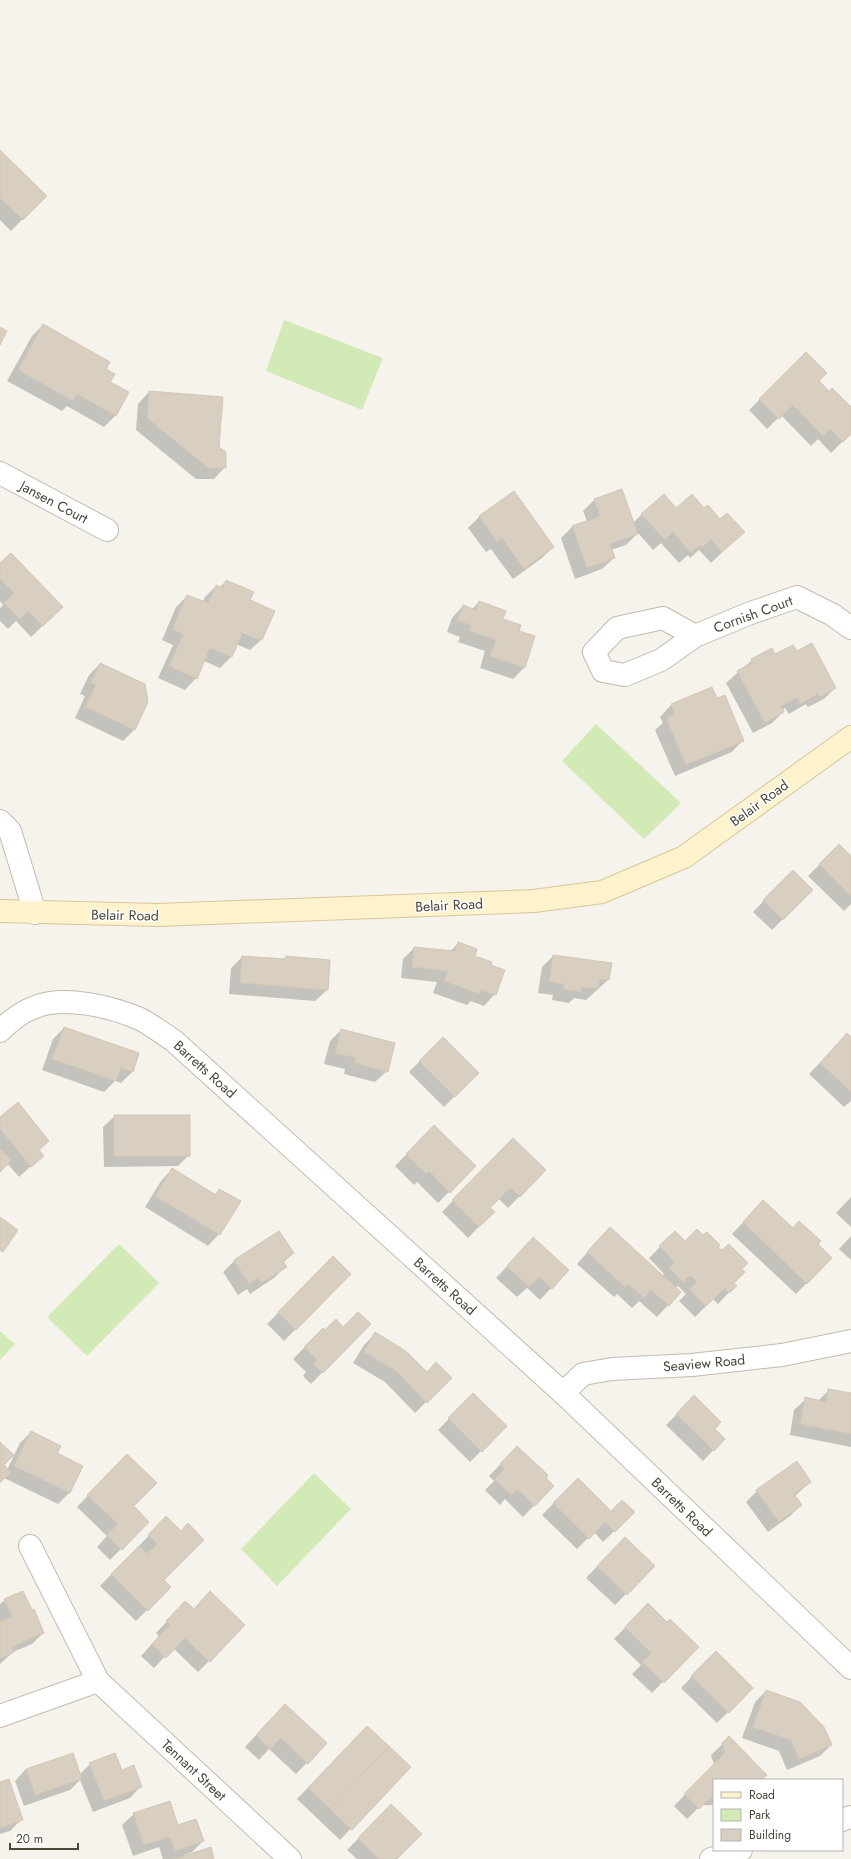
<svg xmlns="http://www.w3.org/2000/svg" width="851" height="1859" viewBox="0 0 851 1859" font-family="Jost,sans-serif">
<style>
.green{fill:#d2eab5}
.shadow{fill:#0003;fill-rule:evenodd}
.building{fill:#d8cfc1;stroke:#d3c7b4}
.lines{fill:none;stroke-linecap:round;stroke-linejoin:round}
.minor-casing{stroke:#c2bbae;stroke-width:24}
.secondary-casing{stroke:#d6c79b;stroke-width:24}
.minor{stroke:#fff;stroke-width:22}
.secondary{stroke:#fff3cd;stroke-width:22}
.labels{text-anchor:middle;stroke-width:3;stroke-linejoin:round;paint-order:stroke}
.street-label{font-size:14px;fill:#4b4439;stroke:#fff}
</style>
<rect width="100%" height="100%" fill="#f6f3ec"/>
<!-- green -->
<g class="green">
<path d="M284 320 383 358 362 410 266 371Z"/>
<path d="M596 724 681 803 644 839 562 761Z"/>
<path d="M119 1244 159 1283 87 1356 47 1317Z"/>
<path d="M0 1331 15 1344 0 1360Z"/>
<path d="M314 1473 351 1509 277 1586 241 1549Z"/>
</g>
<!-- shadow -->
<g class="shadow">
<path d="M0 151 45 196 11 231 0 220Z"/>
<path d="M43 325 105 369 109 383 128 393 115 416 104 427 67 406 62 411 7 381 32 336Z"/>
<path d="M806 354 818 381 829 393 851 408V433L831 453 818 439 811 446 781 415 767 429 749 410Z"/>
<path d="M149 392 218 447 225 467 214 479H196L136 430 138 404Z"/>
<path d="M514 492 553 547 542 558 513 579 491 549 486 552 468 528 479 517Z"/>
<path d="M594 500 633 523 642 514 676 510 704 509 743 532 711 563 699 550 690 558 688 555 679 563 661 543 653 550 638 533 626 545 611 550 614 558 602 569 575 579 561 538 572 527 587 521 583 511Z"/>
<path d="M0 564 62 607 31 637 16 621 8 629 0 621V608L3 605 0 601Z"/>
<path d="M226 581 249 600 262 639 250 650 236 644 231 657 220 668 204 661 196 678 185 690 158 678 173 645 162 640 176 607 187 596 203 602 205 597 216 586 219 588ZM239 628 258 637V639L238 630Z"/>
<path d="M479 602 517 631 534 637 524 668 513 679 480 668 485 651 458 642 460 637 447 632 452 618 463 606 472 609Z"/>
<path d="M797 652 835 688 824 699 808 707 806 704 789 714 785 708 782 710 783 712 772 723 753 733 726 683 752 660Z"/>
<path d="M100 664 147 702 134 730 123 741 75 718 85 696 80 694 89 675Z"/>
<path d="M712 688 717 699 743 740 732 752 675 776 655 730 663 723 660 717 671 705Z"/>
<path d="M839 845 851 857V904L844 911 808 876Z"/>
<path d="M793 871 812 890 772 930 753 912Z"/>
<path d="M458 943 474 956 495 994 484 1006 471 1001 467 1005 433 993 437 982 401 978 403 959 414 948 450 952Z"/>
<path d="M553 956 608 980 586 1000 574 998 569 1003 552 1000 553 995 538 993 542 967Z"/>
<path d="M242 957 283 960 286 957 327 990 315 1001 229 994 231 968Z"/>
<path d="M64 1028 138 1054 132 1072 121 1083 115 1081 104 1092 42 1070 53 1039Z"/>
<path d="M341 1030 387 1071 375 1082 344 1074 345 1069 324 1064 330 1041Z"/>
<path d="M443 1038 478 1073 444 1107 409 1072Z"/>
<path d="M851 1038V1101L844 1107 809 1074 836 1046Z"/>
<path d="M115 1116 189 1155 178 1166 104 1167 103 1127Z"/>
<path d="M0 1118 42 1156 19 1177 7 1163 0 1171Z"/>
<path d="M434 1126 475 1166 438 1203 417 1182 414 1185 395 1166Z"/>
<path d="M513 1139 545 1170 508 1208 498 1198 489 1208 493 1212 468 1238 442 1212Z"/>
<path d="M172 1169 214 1195 220 1190 239 1202 219 1234 208 1246 145 1207 161 1181Z"/>
<path d="M851 1197V1227L836 1213Z"/>
<path d="M752 1213 792 1229 816 1244 831 1258 796 1294 732 1234Z"/>
<path d="M675 1232 685 1242 717 1247 741 1269 733 1283 735 1286 718 1304 713 1299 695 1317 679 1301 686 1294 678 1286 675 1288 680 1292 657 1317 639 1301 632 1308 617 1294 614 1297 577 1264 598 1240 662 1276 664 1274 649 1258Z"/>
<path d="M279 1233 293 1253 283 1263 285 1267 274 1278 250 1294 247 1289 238 1295 223 1272 234 1261Z"/>
<path d="M851 1236V1260L839 1249Z"/>
<path d="M522 1250 568 1270 540 1300 527 1288 517 1297 496 1278Z"/>
<path d="M333 1257 350 1274 284 1341 267 1324Z"/>
<path d="M369 1324 311 1384 303 1376 306 1372 293 1359 323 1329 325 1331Z"/>
<path d="M375 1334 427 1373 450 1378 415 1413 385 1382 353 1363 364 1345Z"/>
<path d="M829 1390 851 1394V1447L790 1435 794 1410 806 1399 818 1401Z"/>
<path d="M473 1394 506 1426 470 1462 438 1430Z"/>
<path d="M694 1397 713 1429 724 1439 703 1461 666 1425Z"/>
<path d="M31 1432 56 1454 82 1467 69 1493 58 1504 4 1478 0 1482V1443L3 1465 7 1470 20 1443Z"/>
<path d="M517 1447 553 1486 523 1517 505 1499 500 1505 485 1490 494 1481 489 1476Z"/>
<path d="M127 1455 133 1506 148 1522 110 1560 97 1547 107 1536 77 1507Z"/>
<path d="M578 1479 611 1512H634L603 1542 594 1532 577 1549 542 1515Z"/>
<path d="M810 1482 795 1496 801 1505 790 1516 768 1532 746 1502 757 1491Z"/>
<path d="M166 1518 163 1580 170 1587 136 1621 100 1586Z"/>
<path d="M614 1549 654 1566 615 1605 586 1578Z"/>
<path d="M5 1600 43 1633 32 1644 13 1652 0 1664V1604Z"/>
<path d="M648 1604 667 1623 697 1647 652 1693 632 1674 641 1665 614 1639Z"/>
<path d="M174 1614 209 1661 198 1672 173 1648 154 1668 141 1656 159 1636 156 1633Z"/>
<path d="M704 1664 752 1688 717 1723 681 1688Z"/>
<path d="M766 1691 831 1745 820 1756 787 1770 779 1751 742 1738 755 1702Z"/>
<path d="M274 1716 326 1743 296 1774 269 1749 259 1760 245 1747Z"/>
<path d="M356 1738 409 1767 340 1840 297 1799Z"/>
<path d="M729 1738 761 1780H714V1805H701L687 1819 674 1806 714 1765 711 1755Z"/>
<path d="M90 1764 121 1771 141 1786 130 1798 93 1812 80 1780 70 1790 24 1806 15 1781 26 1769 80 1774Z"/>
<path d="M0 1783 21 1820 10 1831 0 1834Z"/>
<path d="M391 1805 396 1859H357L347 1850Z"/>
<path d="M134 1814 178 1827 203 1841 192 1852 184 1855V1857L213 1859H163L159 1847 133 1856 122 1825Z"/>
</g>
<!-- building -->
<g class="building">
<path d="M0 150 47 196 23 220 0 198Z"/>
<path d="M43 324 110 362 106 369 115 374 110 382 129 392 116 416 77 394 73 401 18 370Z"/>
<path d="M0 327 7 331 0 345Z"/>
<path d="M806 352 827 373 819 381 829 391 832 388 851 407V434L843 442 830 429 823 436 793 405 779 419 759 399Z"/>
<path d="M149 391 223 397 219 447 226 452V468H208L147 418Z"/>
<path d="M622 489 638 534 610 544 615 558 587 568 572 526 600 516 594 499Z"/>
<path d="M514 491 554 547 524 569 502 538 497 542 479 516Z"/>
<path d="M664 494 676 508 692 494 704 508 708 505 720 519 727 513 745 532 722 552 711 539 702 548 700 545 691 553 673 532 665 540 641 514Z"/>
<path d="M11 553 63 607 43 626 28 611 20 619 4 603 14 593 0 579V563Z"/>
<path d="M226 580 254 592 250 600 275 611 262 640 243 631 232 657 210 648 197 679 169 666 183 634 172 629 187 595 208 603 216 585 222 588Z"/>
<path d="M479 601 506 611 503 619 521 625 519 631 535 636 525 668 490 656 496 640 469 631 471 625 457 621 463 605 476 610Z"/>
<path d="M812 643 836 688 820 697 818 694 800 704 797 698 781 706 784 712 765 723 737 671 753 662 751 659 772 648 775 654 793 645 797 651Z"/>
<path d="M100 663 145 684 148 702 135 730 85 707 96 685 91 683Z"/>
<path d="M712 687 717 698 725 695 744 741 686 765 666 718 675 714 671 704Z"/>
<path d="M839 844 851 856V896L819 864Z"/>
<path d="M793 870 813 890 783 920 763 900Z"/>
<path d="M458 942 477 949 475 956 492 962 491 965 505 970 496 995 481 990 479 994 444 981 448 971 412 967 414 947 455 951Z"/>
<path d="M553 955 612 963 609 980 600 979 598 989 582 987 581 992 563 989 564 984 549 982Z"/>
<path d="M242 956 285 959 286 956 330 960 328 990 240 983Z"/>
<path d="M64 1027 139 1053 133 1072 121 1068 116 1081 52 1059Z"/>
<path d="M341 1029 395 1043 388 1072 354 1063 356 1058 335 1053Z"/>
<path d="M847 1033 851 1037V1092L820 1063Z"/>
<path d="M443 1037 479 1073 455 1097 419 1061Z"/>
<path d="M18 1102 49 1141 39 1150 44 1156 31 1167 0 1129V1117Z"/>
<rect x="114" y="1115" width="76" height="41"/>
<path d="M434 1125 476 1166 450 1193 429 1171 426 1174 406 1154Z"/>
<path d="M513 1138 546 1170 520 1197 510 1188 490 1208 495 1212 479 1227 452 1200Z"/>
<path d="M0 1149 12 1160 0 1172Z"/>
<path d="M172 1168 216 1195 219 1189 241 1201 220 1235 155 1196Z"/>
<path d="M763 1200 793 1228 799 1221 821 1241 818 1244 832 1258 807 1284 743 1222Z"/>
<path d="M0 1217 18 1230 3 1252 0 1250Z"/>
<path d="M610 1227 681 1292 669 1306 651 1290 644 1298 628 1284 625 1287 587 1252Z"/>
<path d="M697 1229 703 1235 707 1232 720 1245 718 1247 722 1250 729 1244 748 1263 742 1269 745 1272 734 1283 737 1286 729 1293 725 1288 706 1306 689 1289 697 1282 690 1275 683 1282 669 1268 675 1262 659 1246 675 1231 685 1241Z"/>
<path d="M279 1231 294 1253 283 1261 287 1267 261 1283 258 1278 249 1284 234 1260Z"/>
<path d="M533 1237 569 1270 552 1289 539 1277 529 1287 507 1266Z"/>
<path d="M333 1256 351 1274 296 1330 278 1312Z"/>
<path d="M358 1312 371 1324 323 1373 313 1364 317 1360 304 1347 323 1328 325 1330 336 1319 343 1327Z"/>
<path d="M375 1332 407 1352 427 1372 436 1362 452 1378 427 1403 396 1371 364 1352Z"/>
<path d="M828 1389 851 1393V1434L800 1424 805 1397 826 1402Z"/>
<path d="M473 1393 507 1426 482 1452 448 1418Z"/>
<path d="M694 1395 721 1422 715 1429 725 1439 714 1451 676 1414Z"/>
<path d="M31 1431 61 1446 57 1453 83 1466 70 1493 14 1466Z"/>
<path d="M0 1442 14 1455 4 1465 11 1472 0 1483Z"/>
<path d="M517 1446 548 1475 546 1478 554 1486 535 1506 517 1489 511 1495 495 1479 505 1469 500 1464Z"/>
<path d="M127 1454 157 1483 134 1506 149 1522 122 1550 107 1535 118 1524 87 1495Z"/>
<path d="M797 1461 811 1482 794 1494 802 1505 779 1522 756 1490Z"/>
<path d="M578 1478 611 1511 622 1500 635 1512 615 1532 605 1522 589 1539 553 1503Z"/>
<path d="M166 1516 181 1531 188 1523 204 1540 164 1580 171 1587 148 1611 111 1574 139 1546 147 1554 157 1544 148 1535Z"/>
<path d="M625 1537 655 1566 627 1595 597 1566Z"/>
<path d="M23 1591 32 1610 34 1609 44 1633 12 1647 14 1652 0 1659V1622L12 1617 4 1599Z"/>
<path d="M210 1591 245 1625 210 1662 185 1638 166 1658 152 1644 170 1625 166 1621 185 1601 194 1609Z"/>
<path d="M648 1603 667 1622 670 1619 699 1647 664 1683 642 1662 651 1653 625 1627Z"/>
<path d="M716 1651 753 1688 729 1713 691 1676Z"/>
<path d="M766 1690 800 1702 824 1727 832 1745 799 1759 791 1740 753 1727Z"/>
<path d="M285 1704 327 1743 308 1764 281 1738 270 1749 256 1735Z"/>
<path d="M367 1726 389 1746 330 1809 308 1788Z"/>
<path d="M729 1736 767 1775 762 1780H714V1794L699 1809 684 1794 725 1753 722 1743Z"/>
<path d="M389 1746 411 1767 352 1830 330 1809Z"/>
<path d="M73 1753 82 1779 35 1795 26 1769Z"/>
<path d="M115 1753 122 1770 134 1765 142 1787 104 1801 89 1763Z"/>
<path d="M9 1779 23 1820 0 1828V1782Z"/>
<path d="M170 1801 178 1825 196 1819 204 1841 175 1851 170 1837 144 1845 133 1813Z"/>
<path d="M391 1804 422 1834 397 1859H379L358 1838Z"/>
<path d="M211 1847 214 1859H174Z"/>
</g>
<g class="lines">
<defs>
<g id="minor">
<path d="M0 473 107 530"/>
<path d="M695 636 663 618 617 628 594 652 603 671 625 675 661 660 695 636 748 614 797 597 833 615 851 628"/>
<path d="M0 821 10 831 35 913"/>
<path d="M0 1031C11 1020 21 1012 35 1007 64 995 113 1007 140 1019 152 1025 163 1034 174 1041L563 1393 851 1668"/>
<path d="M563 1393 583 1374 612 1369 692 1365 782 1355 851 1341"/>
<path d="M30 1546 98 1681"/>
<path d="M0 1716 98 1681 290 1859"/>
<path d="M842 1820 851 1817"/>
<path d="M711 1859 741 1850"/>
</g>
<path id="secondary" d="M0 911 158 915 534 901 602 892 684 857 851 737"/>
</defs>
<!-- minor casing -->
<use href="#minor" class="minor-casing"/>
<!-- secondary casing -->
<use href="#secondary" class="secondary-casing"/>
<!-- minor -->
<use href="#minor" class="minor"/>
<!-- secondary -->
<use href="#secondary" class="secondary"/>
</g>
<g class="labels">
<!-- street labels -->
<g class="street-label">
<text transform="translate(54 502) rotate(28)" y="5">Jansen Court</text>
<text transform="translate(753 614) rotate(-20)" y="5">Cornish Court</text>
<text transform="translate(759 803) rotate(-36)" y="5">Belair Road</text>
<text transform="translate(449 905) rotate(-3)" y="5">Belair Road</text>
<text transform="translate(125 915) rotate(1)" y="5">Belair Road</text>
<text transform="translate(205 1069) rotate(42)" y="5">Barretts Road</text>
<text transform="translate(445 1286) rotate(42)" y="5">Barretts Road</text>
<text transform="translate(704 1363) rotate(-5)" y="5">Seaview Road</text>
<text transform="translate(682 1507) rotate(44)" y="5">Barretts Road</text>
<text transform="translate(194 1770) rotate(43)" y="5">Tennant Street</text>
</g>
</g>
<!-- legend -->
<rect x="713" y="1779" width="130" height="72" fill="#ffffff" stroke="#b7b4b0"/>
<rect x="721" y="1792" width="20" height="6" fill="#fff3cd" stroke="#b7b4b0"/>
<text x="749" y="1799" font-size="12" fill="#4b4439">Road</text>
<rect x="721" y="1809" width="20" height="12" fill="#d2eab5" stroke="#b7b4b0"/>
<text x="749" y="1819" font-size="12" fill="#4b4439">Park</text>
<rect x="721" y="1829" width="20" height="12" fill="#d8cfc1" stroke="#b7b4b0"/>
<text x="749" y="1839" font-size="12" fill="#4b4439">Building</text>
<!-- scale -->
<path d="M10 1843v6h68v-6" fill="none" stroke="#4b4439" stroke-width="2"/>
<text x="16" y="1843" font-size="12" fill="#4b4439" stroke="#ffffff" stroke-width="3" paint-order="stroke">20 m</text>
</svg>
